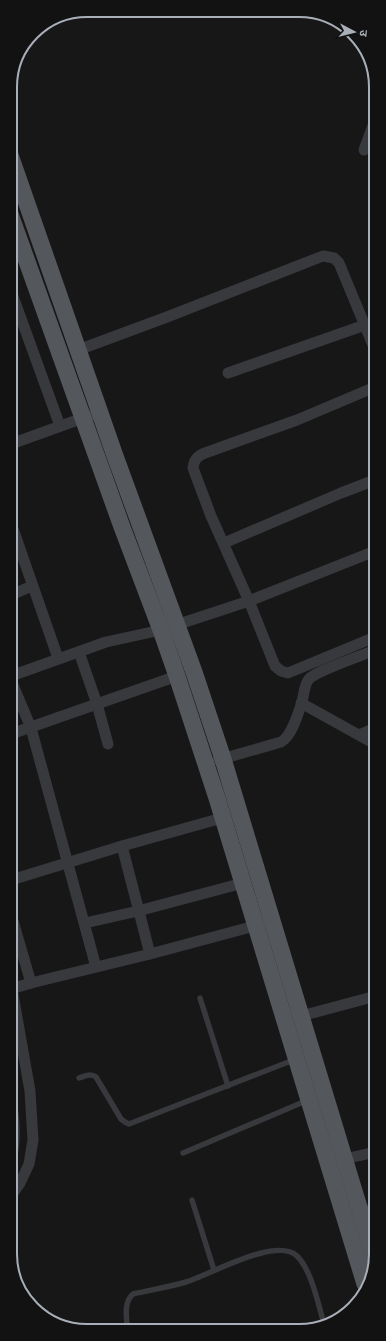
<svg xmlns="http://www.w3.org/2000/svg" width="386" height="1341" viewBox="0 0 386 1341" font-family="Inter,'Noto Sans Devanagari',sans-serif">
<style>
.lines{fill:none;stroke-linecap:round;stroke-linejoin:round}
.service{stroke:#38393d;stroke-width:5.5}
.minor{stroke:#38393d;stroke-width:11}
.tertiary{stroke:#38393d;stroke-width:13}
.primary{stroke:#54575c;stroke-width:17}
.rim{fill:none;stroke:#a9afb8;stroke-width:2}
</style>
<rect width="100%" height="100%" fill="#171718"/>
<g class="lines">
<!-- service -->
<g class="service">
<path d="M200 998 228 1086"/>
<path d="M79 1078C85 1076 91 1073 96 1077L121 1119 125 1122 129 1124 296 1059"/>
<path d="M183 1153 308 1100"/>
<path d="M192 1200 214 1270"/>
<path d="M127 1329C127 1317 123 1303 133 1294 150 1290 169 1287 186 1282 210 1275 276 1236 297 1256 312 1271 318 1304 324 1324"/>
</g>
<!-- minor -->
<g class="minor">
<path d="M364 150 375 120"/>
<path d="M375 247V248"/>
<path d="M10 288 60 426"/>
<path d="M78 350 167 317 323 256 334 258 339 263 375 350"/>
<path d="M228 373 365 325"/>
<path d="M375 387 297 420 205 453C197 456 194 460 193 468L211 516 249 601 275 666 281 671 288 673 375 637"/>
<path d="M11 444 83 418 100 413"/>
<path d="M11 523 58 658"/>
<path d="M224 543 341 493 375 480"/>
<path d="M11 595 32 586"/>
<path d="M79 652 97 704 108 744"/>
<path d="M11 676 106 642 161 630 249 601 375 551"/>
<path d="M11 680 31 728 96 967"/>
<path d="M301 703 375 744"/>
<path d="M11 734 177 676"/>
<path d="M359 735 375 728"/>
<path d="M218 760 281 742C292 736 298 714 302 702 304 694 304 685 309 679 316 671 363 655 375 650"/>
<path d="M122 846 150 954"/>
<path d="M11 880 122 846 222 818"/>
<path d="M11 914 31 983"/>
<path d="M85 923 138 911 243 883"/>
<path d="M11 989 31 983 150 954 262 924"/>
<path d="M301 1016 376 996"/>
<path d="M11 1101C15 1121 16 1140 11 1160"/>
<path d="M344 1159 376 1152"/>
<path d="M11 1196 20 1183 29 1164 33 1140 30 1091 12 989"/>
<path d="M360 1212 376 1208"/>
</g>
<!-- tertiary -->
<path class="tertiary" d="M10 196 23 191"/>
<!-- primary -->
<g class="primary">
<path d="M10 155 115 456 194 672 223 759 375 1260"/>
<path d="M10 214 122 527 161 630 177 676 217 798 365 1284"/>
</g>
</g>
<!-- crop -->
<path d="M0 0H386V1341H0ZM87 17H299A70 70 0 0 1 369 87V1254A70 70 0 0 1 299 1324H87A70 70 0 0 1 17 1254V87A70 70 0 0 1 87 17Z" fill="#121213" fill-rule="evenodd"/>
<path class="rim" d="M87 17H299A70 70 0 0 1 369 87V1254A70 70 0 0 1 299 1324H87A70 70 0 0 1 17 1254V87A70 70 0 0 1 87 17Z"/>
<!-- north arrow -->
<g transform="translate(354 32) rotate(97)" stroke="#121213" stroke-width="3" paint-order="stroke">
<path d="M0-3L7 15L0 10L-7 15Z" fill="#a9afb8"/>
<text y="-6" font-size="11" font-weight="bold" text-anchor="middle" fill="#a9afb8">उ</text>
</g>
</svg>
